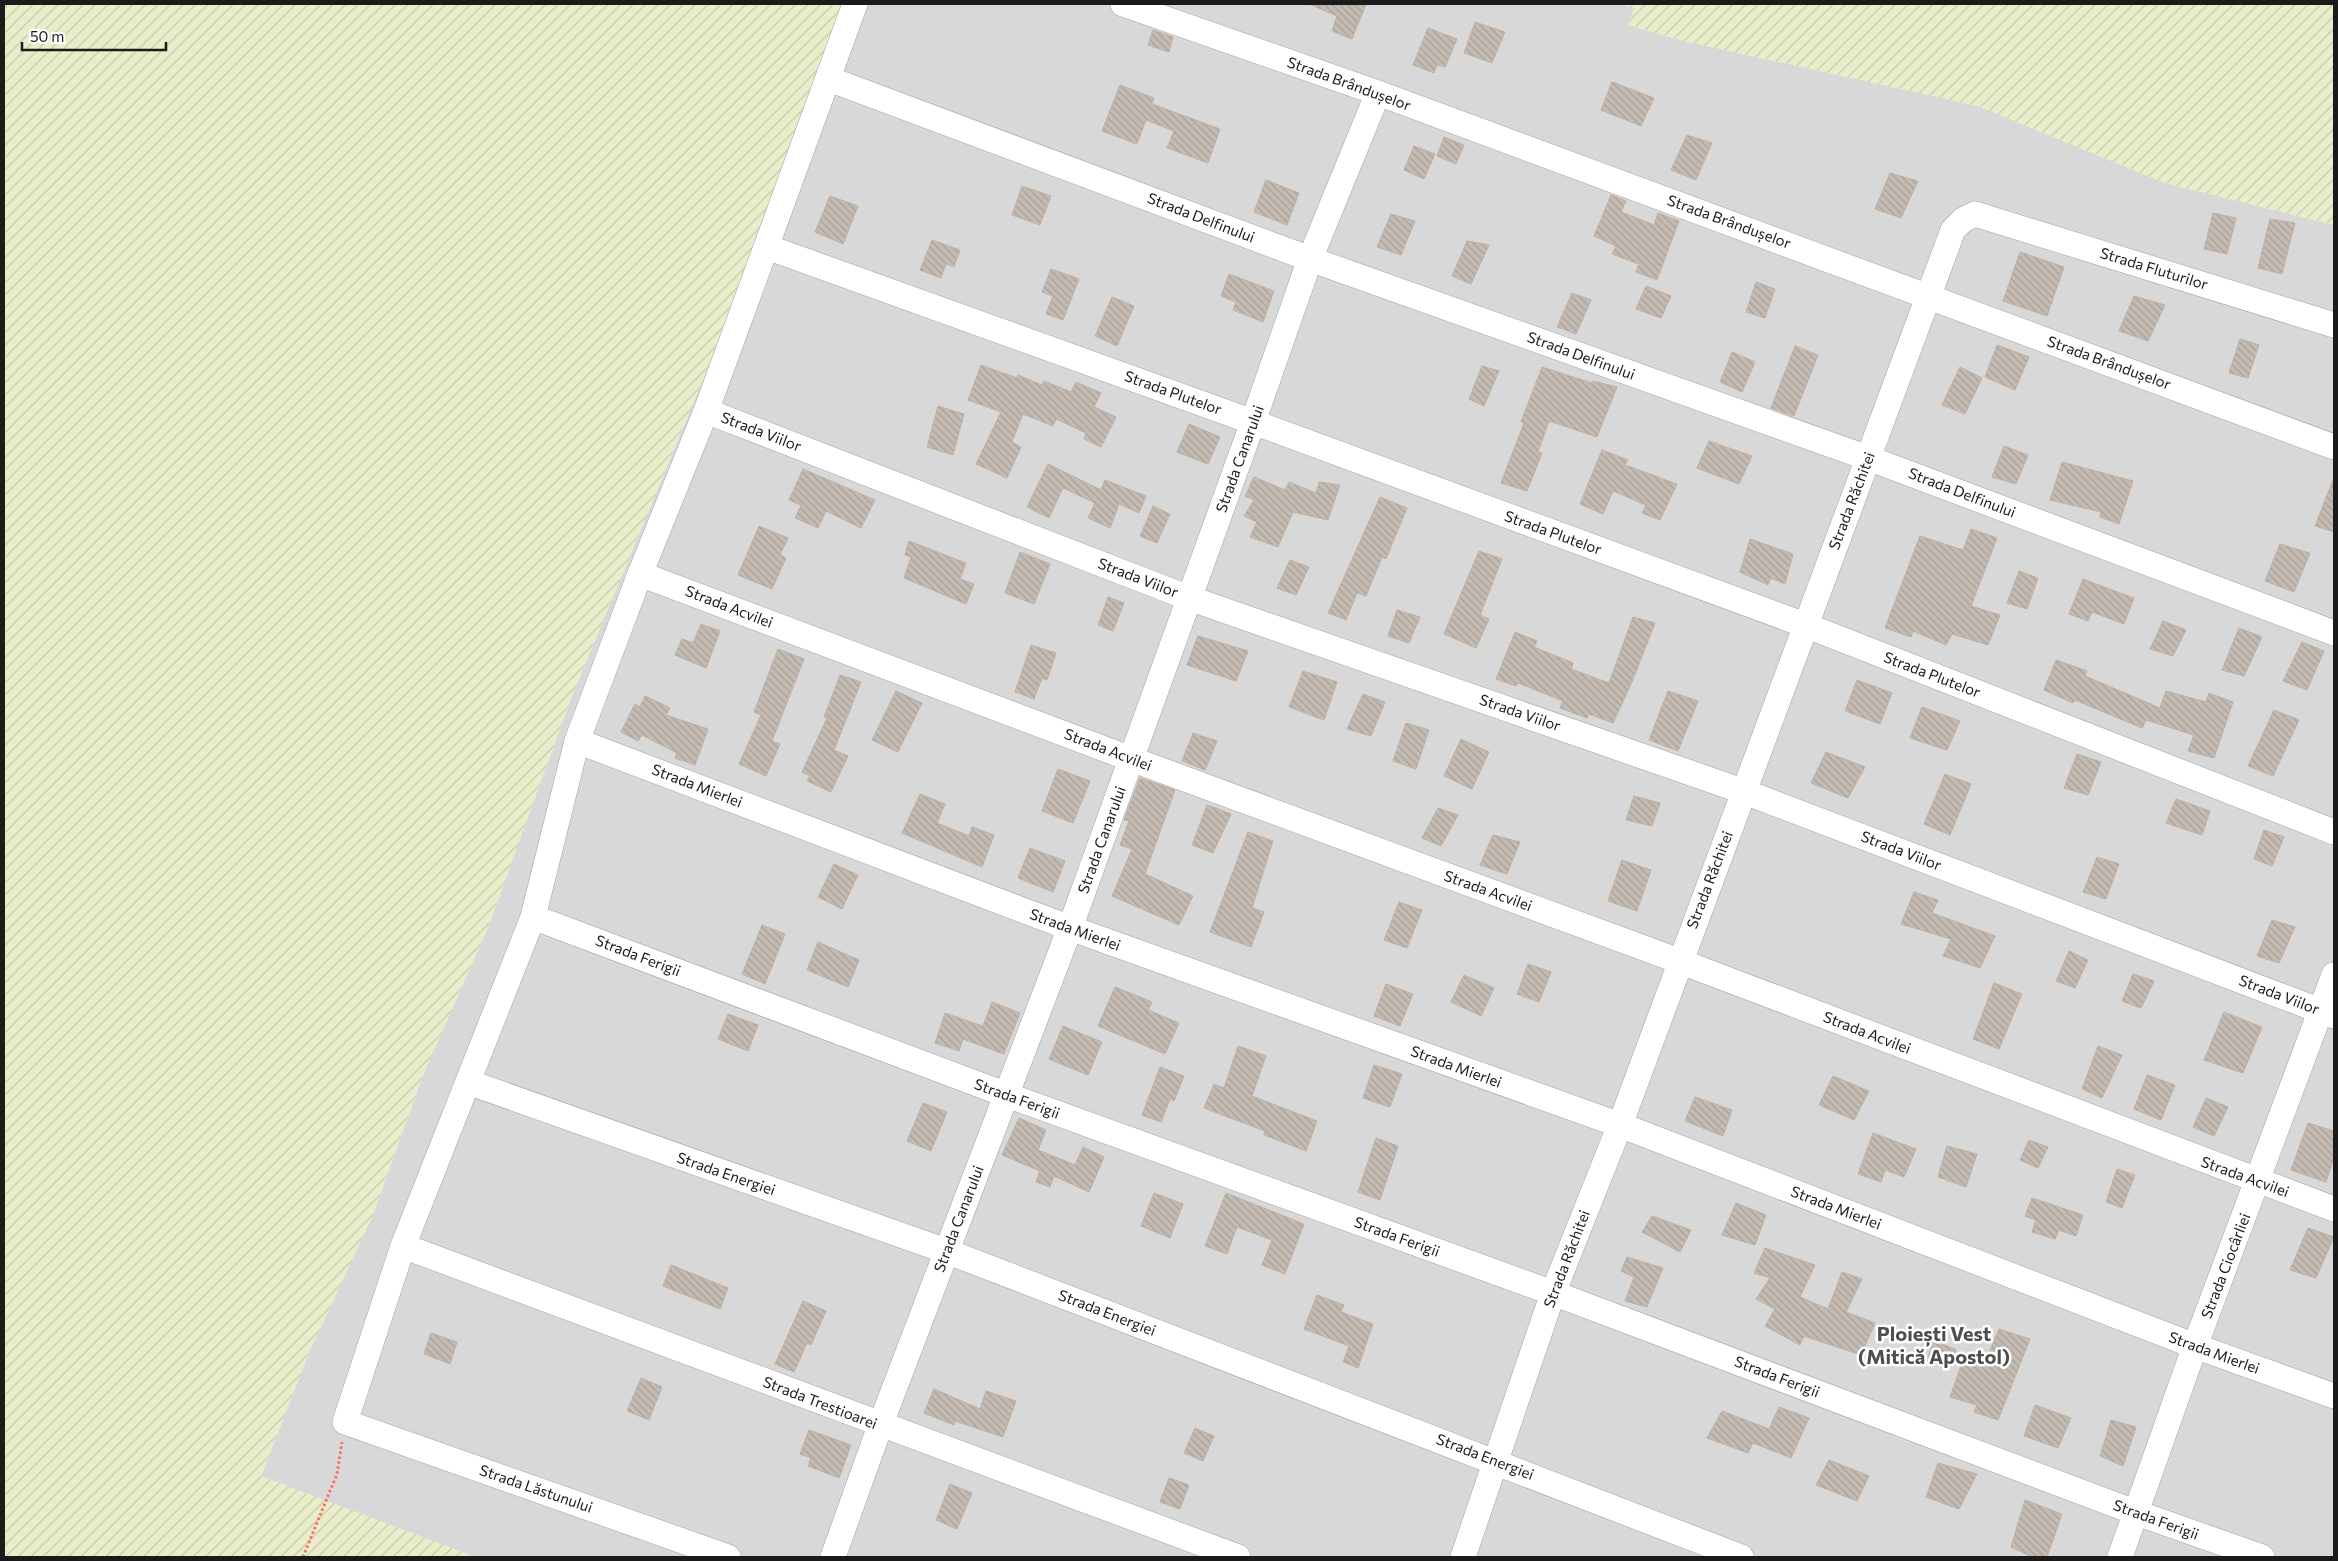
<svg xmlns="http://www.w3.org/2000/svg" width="2338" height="1561" viewBox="0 0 2338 1561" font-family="Commissioner,sans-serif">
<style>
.residential{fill:#d9d8d8}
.farmland{fill:url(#farmland-furrows)}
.building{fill:url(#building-back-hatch);stroke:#bfafa2}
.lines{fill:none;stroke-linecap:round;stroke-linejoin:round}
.minor-casing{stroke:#a2a2a2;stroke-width:26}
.path{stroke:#fd7261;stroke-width:3;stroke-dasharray:2.5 2.5;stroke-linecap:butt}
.minor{stroke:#fff;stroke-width:25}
.labels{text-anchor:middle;stroke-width:5;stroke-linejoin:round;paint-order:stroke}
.street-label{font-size:15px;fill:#1b1b1b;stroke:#fff}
.district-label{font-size:20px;font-weight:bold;fill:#4e4e4e;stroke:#fff}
</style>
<defs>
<pattern id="farmland-furrows" width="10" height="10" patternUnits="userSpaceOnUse" patternTransform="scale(1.25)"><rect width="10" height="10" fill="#eaedca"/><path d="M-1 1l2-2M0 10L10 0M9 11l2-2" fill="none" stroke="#c8cbad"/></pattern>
<pattern id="building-back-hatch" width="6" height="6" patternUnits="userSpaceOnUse" patternTransform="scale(1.25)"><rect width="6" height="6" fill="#c4bbb3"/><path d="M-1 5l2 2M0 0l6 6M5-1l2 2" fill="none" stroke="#a8a099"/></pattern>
</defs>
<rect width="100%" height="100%" fill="#ede9e0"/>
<!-- residential -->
<path class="residential" d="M853 4H1617L1634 8 1628 25 1684 41 1978 106 2165 183 2334 225V1557H476L261 1477 309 1353 372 1217 424 1073 487 930 572 696 781 191Z"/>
<!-- farmland -->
<g class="farmland">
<path d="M4 4H853L781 191 572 696 487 930 424 1073 372 1217 309 1353 261 1476 476 1557H4Z"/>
<path d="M1617 4H2334V225L2165 183 1978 106 1684 41 1628 25 1634 8Z"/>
</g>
<!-- building -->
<g class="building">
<path d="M1309 4H1366L1352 39 1332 31 1337 16Z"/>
<path d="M1475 22 1505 32 1492 63 1464 53Z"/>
<path d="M1428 28 1457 39 1445 67 1437 65 1434 73 1413 65Z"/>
<path d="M1153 30 1173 37 1169 52 1148 45Z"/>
<path d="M1612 82 1654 98 1641 126 1601 110Z"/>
<path d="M1120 85 1154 98 1152 104 1220 129 1208 163 1167 148 1174 131 1146 120 1137 144 1102 131Z"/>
<path d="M1687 135 1712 143 1696 180 1671 170Z"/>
<path d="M1444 137 1464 145 1456 164 1437 156Z"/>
<path d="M1414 146 1435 154 1424 179 1404 170Z"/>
<path d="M1890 173 1918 181 1901 218 1875 209Z"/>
<path d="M1266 180 1299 193 1287 225 1254 212Z"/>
<path d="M1022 186 1051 196 1040 225 1012 215Z"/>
<path d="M1611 195 1626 201 1621 212 1654 225 1658 213 1679 221 1657 280 1636 272 1639 264 1612 254 1616 246 1594 236Z"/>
<path d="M830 196 858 206 843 244 815 232Z"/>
<path d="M2213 213 2236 218 2227 254 2204 249Z"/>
<path d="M1391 214 1415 221 1401 255 1377 247Z"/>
<path d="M2270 219 2295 223 2282 274 2258 268Z"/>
<path d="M932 240 960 250 954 267 946 264 941 278 920 270Z"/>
<path d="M1467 241 1489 245 1471 284 1452 276Z"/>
<path d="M2020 252 2064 267 2047 316 2003 301Z"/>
<path d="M1051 269 1079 279 1063 320 1046 314 1053 296 1042 292Z"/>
<path d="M1229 274 1274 291 1263 322 1233 310 1236 302 1221 296Z"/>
<path d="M1756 282 1775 289 1765 318 1746 312Z"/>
<path d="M1646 286 1671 296 1661 318 1636 309Z"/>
<path d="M1572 293 1591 300 1576 334 1557 327Z"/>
<path d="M2134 296 2165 305 2148 341 2119 331Z"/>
<path d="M1112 297 1134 306 1117 346 1095 336Z"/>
<path d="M2240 339 2259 345 2248 378 2229 373Z"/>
<path d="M1997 345 2029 357 2015 390 1985 377Z"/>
<path d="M1795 346 1818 355 1794 416 1771 408Z"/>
<path d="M1732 352 1755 362 1742 392 1720 382Z"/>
<path d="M981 365 1017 378 1018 375 1042 385 1044 381 1071 392 1076 382 1101 393 1094 407 1116 417 1101 447 1084 439 1086 433 1056 419 1053 426 1023 414 1012 442 1021 447 1007 478 976 464 1001 412 968 400Z"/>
<path d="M1482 366 1499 371 1484 406 1469 399Z"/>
<path d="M1542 367 1592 383 1593 381 1617 387 1597 437 1549 421 1538 452 1542 453 1527 491 1501 483 1524 423 1521 422Z"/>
<path d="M1960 367 1982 378 1965 414 1942 405Z"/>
<path d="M938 406 964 414 953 455 927 447Z"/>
<path d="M1189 424 1220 437 1208 464 1177 452Z"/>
<path d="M1709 441 1752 456 1739 484 1697 468Z"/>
<path d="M2004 446 2028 455 2016 484 1992 477Z"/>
<path d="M1602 450 1628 460 1625 465 1677 484 1660 520 1642 513 1646 505 1613 491 1603 514 1580 504Z"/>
<path d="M2062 462 2133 481 2119 524 2100 517 2101 512 2050 500Z"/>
<path d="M1048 464 1101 490 1105 480 1146 496 1139 513 1119 504 1110 528 1088 518 1095 503 1063 488 1049 518 1027 507Z"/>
<path d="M803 469 875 500 861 528 826 511 818 528 795 518 801 505 789 500Z"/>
<path d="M1254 477 1285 490 1289 482 1316 493 1319 482 1340 485 1328 520 1293 512 1278 547 1250 537 1257 522 1244 516 1254 500 1245 496Z"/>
<path d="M2333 480H2334V532L2315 526Z"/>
<path d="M1380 497 1407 508 1386 559 1382 557 1366 596 1357 593 1346 620 1328 613Z"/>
<path d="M1153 506 1170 514 1157 543 1140 536Z"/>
<path d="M759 526 788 538 780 555 786 558 772 589 738 575Z"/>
<path d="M1971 529 1997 538 1971 606 2000 615 1988 645 1952 634 1946 645 1913 631 1911 637 1885 628 1920 536 1963 550Z"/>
<path d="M1750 539 1793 554 1785 584 1771 578 1768 585 1740 572Z"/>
<path d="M909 541 966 563 960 579 974 584 966 604 904 578 911 557 905 555Z"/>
<path d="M2280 544 2310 553 2294 592 2265 581Z"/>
<path d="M1479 551 1502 559 1480 615 1489 619 1476 648 1444 634Z"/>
<path d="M1020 552 1050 564 1034 604 1005 593Z"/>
<path d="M1290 560 1309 567 1296 595 1277 588Z"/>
<path d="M2019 571 2038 578 2027 609 2007 603Z"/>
<path d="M2083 579 2134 598 2124 624 2092 612 2088 621 2069 614Z"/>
<path d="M1108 597 1124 603 1113 631 1098 625Z"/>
<path d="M1397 610 1420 617 1409 643 1388 636Z"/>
<path d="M1633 617 1655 623 1632 682 1613 723 1589 714 1587 718 1560 708 1563 701 1518 683 1516 686 1496 679 1515 632 1537 641 1534 647 1573 663 1571 669 1609 683Z"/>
<path d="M2163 621 2186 630 2173 656 2150 649Z"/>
<path d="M701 624 720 631 706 668 675 655 682 639 693 643Z"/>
<path d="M2239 628 2262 637 2244 676 2222 670Z"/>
<path d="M1198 636 1248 651 1236 681 1187 665Z"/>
<path d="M2302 642 2324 651 2307 690 2283 681Z"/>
<path d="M1031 645 1056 653 1047 680 1042 678 1034 699 1015 692Z"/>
<path d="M778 649 804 659 772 741 780 744 766 776 739 764 761 715 754 712Z"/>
<path d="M2056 660 2087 671 2085 676 2160 708 2166 691 2206 702 2209 693 2233 702 2214 758 2188 751 2194 735 2146 720 2142 728 2075 700 2073 703 2044 690Z"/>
<path d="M1303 671 1337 682 1324 720 1289 707Z"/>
<path d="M840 675 861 682 834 750 848 756 831 792 807 781 810 776 802 772 827 718 824 717Z"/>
<path d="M1857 680 1892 693 1880 724 1845 711Z"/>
<path d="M896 691 922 703 898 752 872 740Z"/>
<path d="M1668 691 1698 701 1678 751 1649 740Z"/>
<path d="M1363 694 1385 702 1371 736 1347 729Z"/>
<path d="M645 696 670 708 666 715 708 729 695 765 675 758 677 753 642 735 638 741 621 732 635 704 640 707Z"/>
<path d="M1922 707 1960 721 1947 750 1910 738Z"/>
<path d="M2274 710 2299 720 2273 776 2248 766Z"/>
<path d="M1406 723 1429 730 1416 769 1393 761Z"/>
<path d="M1193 733 1217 741 1205 770 1182 761Z"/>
<path d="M1461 739 1489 752 1472 789 1444 776Z"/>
<path d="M1826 752 1865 767 1848 798 1811 783Z"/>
<path d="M2077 754 2101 762 2088 795 2064 788Z"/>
<path d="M1058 769 1090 781 1073 823 1042 811Z"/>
<path d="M1945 774 1971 784 1950 835 1924 824Z"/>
<path d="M1140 778 1175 790 1145 874 1193 896 1179 925 1112 896 1132 849 1120 845 1129 821 1124 820Z"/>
<path d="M920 794 945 804 937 823 969 836 972 827 994 835 982 867 902 833Z"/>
<path d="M1634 796 1660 803 1652 826 1626 820Z"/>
<path d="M2176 799 2210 811 2202 835 2166 823Z"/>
<path d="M1207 805 1231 814 1213 853 1192 845Z"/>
<path d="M1438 808 1458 815 1441 846 1422 838Z"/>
<path d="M2264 830 2284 837 2272 866 2254 859Z"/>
<path d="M1248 832 1273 841 1252 908 1264 912 1251 947 1210 932Z"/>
<path d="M1493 835 1520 842 1507 874 1480 865Z"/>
<path d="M1030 848 1065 861 1053 892 1018 878Z"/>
<path d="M2097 857 2119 864 2106 899 2083 892Z"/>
<path d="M1622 860 1651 870 1637 911 1608 901Z"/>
<path d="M834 864 858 875 842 909 818 897Z"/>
<path d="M1914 892 1938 900 1932 913 1995 936 1980 968 1943 956 1951 939 1901 924Z"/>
<path d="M1399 902 1422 910 1407 948 1384 940Z"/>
<path d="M2272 920 2295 927 2279 963 2257 956Z"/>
<path d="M762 925 785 934 765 984 742 974Z"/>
<path d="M818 942 859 960 848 987 807 970Z"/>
<path d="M2069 951 2088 960 2075 988 2056 981Z"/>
<path d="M1528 964 1551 972 1539 1002 1517 994Z"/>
<path d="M2133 974 2154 981 2141 1008 2122 1001Z"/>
<path d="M1464 975 1494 988 1481 1016 1451 1002Z"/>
<path d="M1994 983 2022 994 1999 1049 1973 1039Z"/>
<path d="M1386 984 1413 994 1400 1026 1374 1016Z"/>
<path d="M1115 987 1152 1002 1148 1010 1179 1023 1165 1054 1098 1026Z"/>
<path d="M992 1002 1020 1013 1004 1054 963 1039 959 1051 935 1043 945 1013 983 1026Z"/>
<path d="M2224 1012 2262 1027 2243 1073 2204 1060Z"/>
<path d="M728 1014 758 1025 748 1051 718 1039Z"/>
<path d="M1063 1026 1102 1042 1088 1075 1049 1059Z"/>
<path d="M1238 1046 1266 1056 1252 1096 1317 1121 1306 1151 1264 1135 1265 1131 1204 1108 1214 1084 1224 1088Z"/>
<path d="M2098 1046 2122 1055 2102 1098 2082 1089Z"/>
<path d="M1374 1065 1402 1074 1390 1107 1363 1098Z"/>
<path d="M1160 1067 1184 1076 1174 1101 1170 1099 1161 1122 1142 1115Z"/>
<path d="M2147 1075 2175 1085 2161 1120 2134 1109Z"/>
<path d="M1833 1076 1869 1091 1854 1120 1819 1105Z"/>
<path d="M1695 1097 1732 1110 1723 1136 1685 1121Z"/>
<path d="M2206 1098 2228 1107 2214 1136 2193 1127Z"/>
<path d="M923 1103 947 1112 931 1151 907 1141Z"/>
<path d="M1019 1118 1046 1130 1038 1150 1075 1165 1083 1147 1104 1157 1089 1192 1054 1176 1050 1187 1036 1182 1040 1171 1002 1155Z"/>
<path d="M2308 1123 2334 1131V1158L2326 1182 2291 1170Z"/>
<path d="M1873 1133 1916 1149 1904 1177 1885 1170 1881 1182 1858 1174Z"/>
<path d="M1376 1138 1398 1146 1380 1200 1358 1192Z"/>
<path d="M2029 1140 2048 1147 2038 1168 2020 1160Z"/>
<path d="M1947 1146 1977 1154 1966 1187 1938 1177Z"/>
<path d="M2117 1169 2135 1175 2122 1208 2106 1202Z"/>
<path d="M1154 1193 1183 1204 1170 1238 1141 1226Z"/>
<path d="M1226 1193 1304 1224 1285 1274 1262 1265 1272 1240 1237 1227 1227 1254 1205 1246Z"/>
<path d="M2032 1198 2083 1215 2076 1236 2059 1230 2055 1239 2032 1232 2036 1220 2025 1216Z"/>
<path d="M1736 1203 1766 1215 1755 1245 1722 1235Z"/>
<path d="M1652 1216 1691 1230 1680 1252 1642 1232Z"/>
<path d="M2308 1228 2334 1237 2316 1278 2290 1270Z"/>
<path d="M1765 1248 1815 1265 1800 1297 1828 1309 1842 1272 1862 1279 1846 1312 1875 1323 1861 1355 1804 1336 1800 1345 1765 1326 1775 1309 1756 1299 1770 1278 1754 1273Z"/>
<path d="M1627 1257 1663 1268 1647 1307 1625 1301 1634 1277 1621 1271Z"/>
<path d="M671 1265 728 1288 720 1309 663 1286Z"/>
<path d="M1317 1295 1344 1305 1341 1312 1373 1324 1358 1368 1343 1362 1349 1346 1304 1329Z"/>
<path d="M803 1301 826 1311 811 1345 807 1343 794 1372 775 1364Z"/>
<path d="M1999 1329 2030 1339 1998 1420 1974 1412 1977 1405 1950 1397 1963 1360 1983 1367Z"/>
<path d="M431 1333 457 1342 450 1364 424 1354Z"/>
<path d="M1934 1340 1956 1350 1950 1364 1928 1357Z"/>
<path d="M641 1378 662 1387 649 1420 627 1411Z"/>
<path d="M934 1389 980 1409 986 1391 1016 1401 1003 1437 955 1421 954 1425 924 1413Z"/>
<path d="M2035 1405 2071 1418 2058 1448 2024 1436Z"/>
<path d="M1779 1407 1809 1418 1791 1458 1753 1443 1748 1453 1707 1438 1722 1411 1769 1429Z"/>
<path d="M2111 1420 2136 1427 2123 1466 2100 1456Z"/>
<path d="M1195 1428 1214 1436 1203 1461 1184 1453Z"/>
<path d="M809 1430 851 1445 839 1478 808 1466 811 1458 800 1454Z"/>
<path d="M1829 1460 1869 1476 1857 1501 1816 1485Z"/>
<path d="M1938 1463 1977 1474 1959 1509 1926 1497Z"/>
<path d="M1169 1478 1189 1485 1180 1509 1160 1502Z"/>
<path d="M950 1484 972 1493 957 1529 936 1520Z"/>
<path d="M2025 1500 2062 1514 2047 1557H2032L2011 1547Z"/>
</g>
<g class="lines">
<defs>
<g id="minor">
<path d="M1123 4 1378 93 2334 447"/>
<path d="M829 79 1310 259 1868 458 2334 633"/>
<path d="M767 247 1253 422 1805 625 2334 832"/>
<path d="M706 411 1189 598 1745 792 2334 1016"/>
<path d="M640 574 1131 759 1679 961 2334 1209"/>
<path d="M577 741 1070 928 1620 1125 2195 1346 2334 1396"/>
<path d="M533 917 1007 1095 1553 1293 2137 1513 2262 1557"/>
<path d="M468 1082 946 1251 1741 1557"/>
<path d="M403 1246 1238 1557"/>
<path d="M728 1557 345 1422 403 1246 533 917 577 741 640 574 706 411 855 4"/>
<path d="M833 1557 880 1426 1070 928 1253 422 1310 259 1378 93"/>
<path d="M1463 1557 1553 1293 1620 1125 1953 230 1963 220 1975 214 2334 325"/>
<path d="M2120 1557 2195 1346 2334 975"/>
</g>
</defs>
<!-- minor casing -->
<use href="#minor" class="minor-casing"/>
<!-- path -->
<path class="path" d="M303 1557 337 1474 342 1442"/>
<!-- minor -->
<use href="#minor" class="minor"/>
</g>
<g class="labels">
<!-- street labels -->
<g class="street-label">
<text transform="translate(1349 84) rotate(20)" y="5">Strada Brândușelor</text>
<text transform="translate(1201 218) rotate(21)" y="5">Strada Delfinului</text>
<text transform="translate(1729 222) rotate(20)" y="5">Strada Brândușelor</text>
<text transform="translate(2154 269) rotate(17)" y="5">Strada Fluturilor</text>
<text transform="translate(1581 356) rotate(20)" y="5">Strada Delfinului</text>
<text transform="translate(2109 363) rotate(20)" y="5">Strada Brândușelor</text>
<text transform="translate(1173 393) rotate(20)" y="5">Strada Plutelor</text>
<text transform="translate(761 432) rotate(21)" y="5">Strada Viilor</text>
<text transform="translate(1240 459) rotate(-70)" y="5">Strada Canarului</text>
<text transform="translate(1962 493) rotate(21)" y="5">Strada Delfinului</text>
<text transform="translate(1852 501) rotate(-69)" y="5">Strada Răchitei</text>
<text transform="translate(1553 533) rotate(20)" y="5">Strada Plutelor</text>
<text transform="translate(1138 578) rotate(21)" y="5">Strada Viilor</text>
<text transform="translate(729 607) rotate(21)" y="5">Strada Acvilei</text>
<text transform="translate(1932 675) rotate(21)" y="5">Strada Plutelor</text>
<text transform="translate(1520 713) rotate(19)" y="5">Strada Viilor</text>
<text transform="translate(1108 750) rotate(21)" y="5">Strada Acvilei</text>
<text transform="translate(697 786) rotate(21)" y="5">Strada Mierlei</text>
<text transform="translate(1102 840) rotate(-70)" y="5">Strada Canarului</text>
<text transform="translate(1901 851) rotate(21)" y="5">Strada Viilor</text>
<text transform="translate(1710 880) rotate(-69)" y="5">Strada Răchitei</text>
<text transform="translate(1488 891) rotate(20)" y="5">Strada Acvilei</text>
<text transform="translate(1075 930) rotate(20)" y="5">Strada Mierlei</text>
<text transform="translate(638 956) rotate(21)" y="5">Strada Ferigii</text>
<text transform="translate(2279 995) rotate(21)" y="5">Strada Viilor</text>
<text transform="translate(1867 1033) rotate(21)" y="5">Strada Acvilei</text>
<text transform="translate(1456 1067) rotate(20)" y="5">Strada Mierlei</text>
<text transform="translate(1017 1099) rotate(20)" y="5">Strada Ferigii</text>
<text transform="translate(726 1174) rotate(19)" y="5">Strada Energiei</text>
<text transform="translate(2245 1177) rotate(20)" y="5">Strada Acvilei</text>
<text transform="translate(1836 1208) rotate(21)" y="5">Strada Mierlei</text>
<text transform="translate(959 1219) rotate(-69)" y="5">Strada Canarului</text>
<text transform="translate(1397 1237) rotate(20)" y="5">Strada Ferigii</text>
<text transform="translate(1567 1259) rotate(-69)" y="5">Strada Răchitei</text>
<text transform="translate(2226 1266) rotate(-69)" y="5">Strada Ciocârliei</text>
<text transform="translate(1107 1313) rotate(21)" y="5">Strada Energiei</text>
<text transform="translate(2214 1353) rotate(20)" y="5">Strada Mierlei</text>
<text transform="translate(1777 1377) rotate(21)" y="5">Strada Ferigii</text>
<text transform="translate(820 1403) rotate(21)" y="5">Strada Trestioarei</text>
<text transform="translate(1485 1457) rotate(21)" y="5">Strada Energiei</text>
<text transform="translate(536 1489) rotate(19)" y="5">Strada Lăstunului</text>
<text transform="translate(2156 1520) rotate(20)" y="5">Strada Ferigii</text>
</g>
<!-- district labels -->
<g class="district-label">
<text x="1934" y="1341">Ploiești Vest<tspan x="1934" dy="23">(Mitică Apostol)</tspan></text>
</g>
</g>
<!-- border -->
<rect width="2338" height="1561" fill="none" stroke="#1b1b1b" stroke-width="10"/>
<!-- scale -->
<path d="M22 42v8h144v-8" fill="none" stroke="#1b1b1b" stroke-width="2.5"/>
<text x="30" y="42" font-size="15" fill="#1b1b1b" stroke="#ffffff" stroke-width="4" paint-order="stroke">50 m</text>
</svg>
